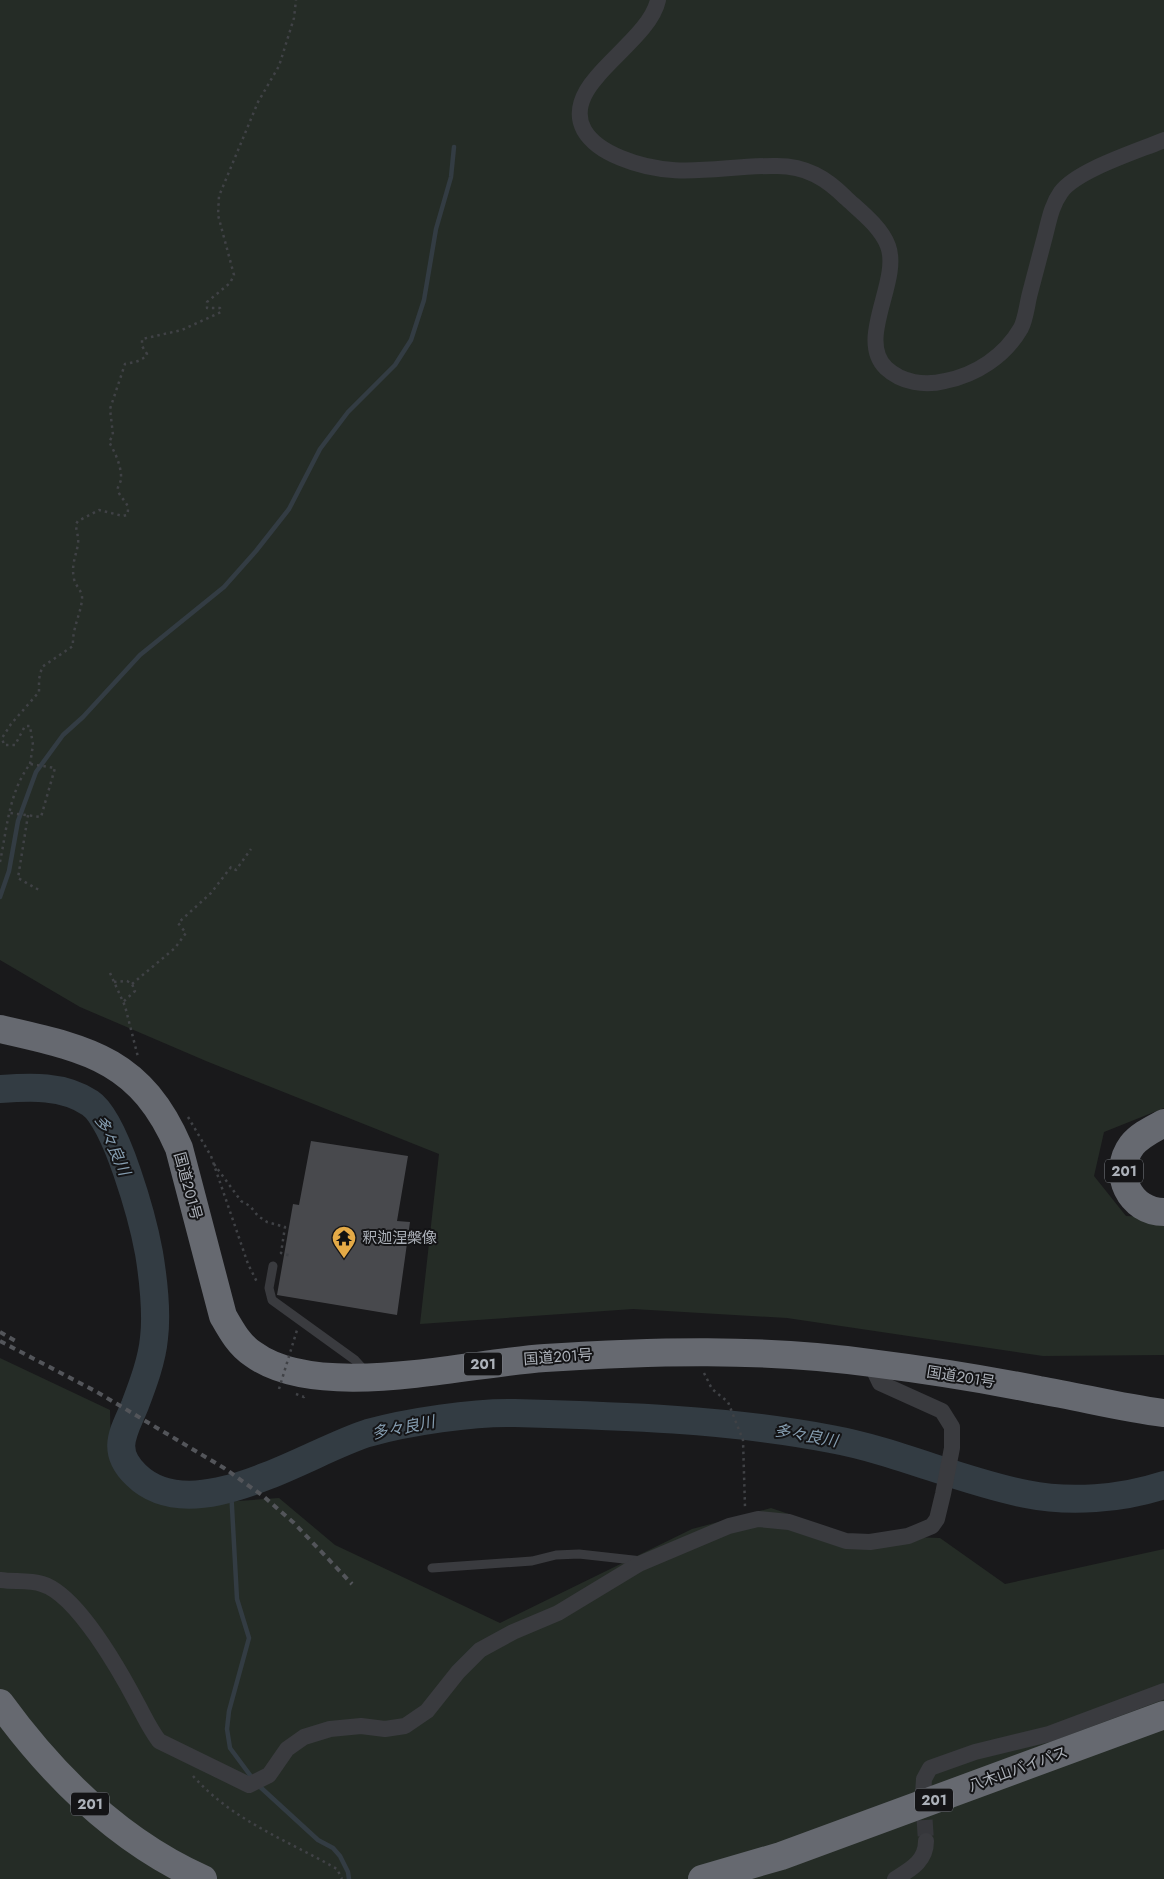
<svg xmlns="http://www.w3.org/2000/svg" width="1164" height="1879" viewBox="0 0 1164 1879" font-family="Jost,'Noto Sans JP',sans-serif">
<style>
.green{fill:#252c26}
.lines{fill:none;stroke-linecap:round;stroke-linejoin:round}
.stream{stroke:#333c43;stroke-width:4.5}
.river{stroke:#333c43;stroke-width:28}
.building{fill:#48494d}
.street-tunnel{stroke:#36373b;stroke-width:16;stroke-dasharray:16 8;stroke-linecap:butt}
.path{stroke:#404246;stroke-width:2.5;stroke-dasharray:2.5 4;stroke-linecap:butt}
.lane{stroke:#3a3b3f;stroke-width:9}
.street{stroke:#3a3b3f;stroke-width:16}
.highway{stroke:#666970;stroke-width:28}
.rail{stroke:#53555a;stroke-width:4;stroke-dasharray:6 5;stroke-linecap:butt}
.path-bridge{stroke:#404246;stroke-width:2.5;stroke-dasharray:2.5 4;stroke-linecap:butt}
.labels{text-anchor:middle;stroke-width:4;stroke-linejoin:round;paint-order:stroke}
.shield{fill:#141416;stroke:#7e8288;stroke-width:1}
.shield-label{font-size:14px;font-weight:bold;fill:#acb1b9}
.street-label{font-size:15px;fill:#acb1b9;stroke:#141416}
.poi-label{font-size:15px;fill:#acb1b9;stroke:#141416;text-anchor:start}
.water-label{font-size:16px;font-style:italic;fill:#869eb1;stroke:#141416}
</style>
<rect width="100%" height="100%" fill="#19191b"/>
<!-- green -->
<g class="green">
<path d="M0 0H1164V1108L1104 1132 1094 1176 1126 1216 1164 1218V1355L1043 1356 787 1318 633 1309 420 1324 439 1154 206 1061 80 1007 0 960Z"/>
<path d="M0 1358 110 1410 111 1454 134 1491 167 1506 279 1498 335 1545 500 1623 692 1529 771 1508 851 1535 940 1538 1005 1584 1164 1549V1879H0Z"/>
</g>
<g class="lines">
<!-- stream -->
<g class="stream">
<path d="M0 897 9 871 18 821 36 772 63 735 83 717 140 655 224 587 256 551 289 509 320 449 348 412 395 365 411 340 424 300 436 229 451 177 454 147"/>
<path d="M231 1489 237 1599 249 1638 229 1711 227 1729 230 1748 253 1779"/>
<path d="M258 1785 318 1840 333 1848 340 1856 348 1872 349 1879"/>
</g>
<!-- river -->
<path class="river" d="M0 1089C31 1087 63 1085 90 1103 116 1120 143 1220 149 1253 153 1277 157 1314 154 1338 152 1360 143 1384 135 1405 124 1432 110 1450 136 1475 193 1531 307 1452 368 1433 407 1422 474 1412 514 1413 620 1416 727 1419 831 1439 897 1451 960 1481 1026 1494 1070 1503 1121 1499 1164 1485"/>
</g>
<!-- building -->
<path class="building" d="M311 1141 408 1156 397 1221 410 1222 397 1315 277 1295 293 1204 299 1205Z"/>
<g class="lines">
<!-- street-tunnel -->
<path class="street-tunnel" d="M923 1796 926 1841"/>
<!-- path -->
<g class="path">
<path d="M30 764 33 745 30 726H25L15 745H4L2 738 11 724 39 692V679L42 667 73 646C72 629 80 616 82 600 83 591 76 587 74 579 71 565 76 556 78 544 79 537 76 531 76 524L78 521 99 510 123 516 127 515C131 503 122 501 118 491 117 486 120 484 121 480 122 467 115 452 109 442L113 435 110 409 125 364C133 362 142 362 147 354L142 346V339L182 330 221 312 220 308H207V302L230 283 234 275 218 215 219 196 258 102 279 66 294 18 296 0"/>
<path d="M28 815 18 878 39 890"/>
<path d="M0 862C7 828 9 792 30 764L55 768 41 817 10 813"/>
<path d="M110 973 125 1006 138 1057"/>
<path d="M114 982 127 981 132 984 135 991 123 1002"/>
<path d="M132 984 175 948 186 933 178 923 211 893 231 867 236 870 251 849"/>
<path d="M188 1117 211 1156 248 1264 257 1282"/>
<path d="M214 1164 241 1201 250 1206 258 1216 267 1222 285 1227 281 1253 291 1256"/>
<path d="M704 1373 712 1389 728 1402 743 1440 745 1507"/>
<path d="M296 1394 304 1397 305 1395"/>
<path d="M193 1776C233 1821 287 1840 337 1869L342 1879"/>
</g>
<!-- lane -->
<g class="lane">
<path d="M273 1266 269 1288 272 1300 355 1360 365 1371"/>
<path d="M432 1568 532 1561 556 1555 579 1554 642 1561"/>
</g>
<!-- street -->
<g class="street">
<path d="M658 0C652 28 614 55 596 78 583 93 574 112 584 130 592 144 606 152 621 158 676 181 721 165 777 166 806 166 826 178 846 198 860 211 881 227 888 246 901 281 856 339 886 368 902 383 925 386 945 381 976 375 1005 356 1021 328 1026 318 1027 304 1030 293 1035 274 1040 255 1045 236 1049 221 1051 206 1061 192 1077 170 1138 151 1164 140"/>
<path d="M0 1580C14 1582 29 1580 42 1584 77 1594 121 1673 138 1705 145 1718 150 1729 159 1741L249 1785 269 1775 287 1749 304 1737 330 1729 361 1726 385 1729 405 1726 427 1711 458 1672 480 1650 513 1632 558 1613 639 1564 729 1526 758 1519 789 1522 846 1541 870 1542 908 1536 932 1526 937 1519 943 1494 952 1448V1427L942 1411 880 1383 870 1362"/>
<path d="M923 1795 924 1779 930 1768 975 1752 1049 1734 1164 1691"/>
<path d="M895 1879C911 1869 926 1861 926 1841"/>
</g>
<!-- highway -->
<g class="highway">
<path d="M0 1029C87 1049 140 1058 179 1148L223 1316C231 1330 239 1345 253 1354 318 1402 466 1363 545 1358 652 1351 763 1348 871 1363 927 1370 984 1379 1039 1390 1081 1397 1122 1408 1164 1413"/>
<path d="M1164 1123C1153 1129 1140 1135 1132 1145 1111 1173 1130 1212 1164 1212"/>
<path d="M0 1703C53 1776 120 1842 203 1879"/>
<path d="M702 1879 781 1856 1164 1715"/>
</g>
<!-- rail -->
<g class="rail">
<path d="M0 1332 19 1343"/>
<path d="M0 1341 97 1392 224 1468 263 1496 294 1523 352 1584"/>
</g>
<!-- path-bridge -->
<path class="path-bridge" d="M279 1389 297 1330"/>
</g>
<!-- icons -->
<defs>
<symbol id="temple-pin" viewBox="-11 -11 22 30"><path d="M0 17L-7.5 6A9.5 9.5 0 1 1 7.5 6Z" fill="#e4aa47" stroke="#141416"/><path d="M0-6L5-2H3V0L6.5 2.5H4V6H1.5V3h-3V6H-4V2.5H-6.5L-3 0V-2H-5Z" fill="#111"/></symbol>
</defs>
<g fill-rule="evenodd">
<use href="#temple-pin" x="330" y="1224" width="28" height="38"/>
</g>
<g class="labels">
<!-- shield labels -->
<g class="shield">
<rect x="1105" y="1159.5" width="38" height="23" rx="4"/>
<rect x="464" y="1352.5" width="38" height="23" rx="4"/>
<rect x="915" y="1788.5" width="38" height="23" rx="4"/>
<rect x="71" y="1792.5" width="38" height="23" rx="4"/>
</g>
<g class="shield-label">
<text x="1124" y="1176">201</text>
<text x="483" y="1369">201</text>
<text x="934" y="1805">201</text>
<text x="90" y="1809">201</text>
</g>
<!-- street labels -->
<g class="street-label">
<text transform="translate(188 1186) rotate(75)" y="5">国道201号</text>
<text transform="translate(558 1357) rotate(-4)" y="5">国道201号</text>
<text transform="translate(961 1377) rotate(9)" y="5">国道201号</text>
<text transform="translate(1018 1769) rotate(-20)" y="5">八木山バイパス</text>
</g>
<!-- poi labels -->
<g class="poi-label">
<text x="362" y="1243">釈迦涅槃像</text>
</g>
<!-- water labels -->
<g class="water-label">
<text transform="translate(113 1145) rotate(66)" y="6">多々良川</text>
<text transform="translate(403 1427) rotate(-11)" y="6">多々良川</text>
<text transform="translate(806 1435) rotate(10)" y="6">多々良川</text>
</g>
</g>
</svg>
